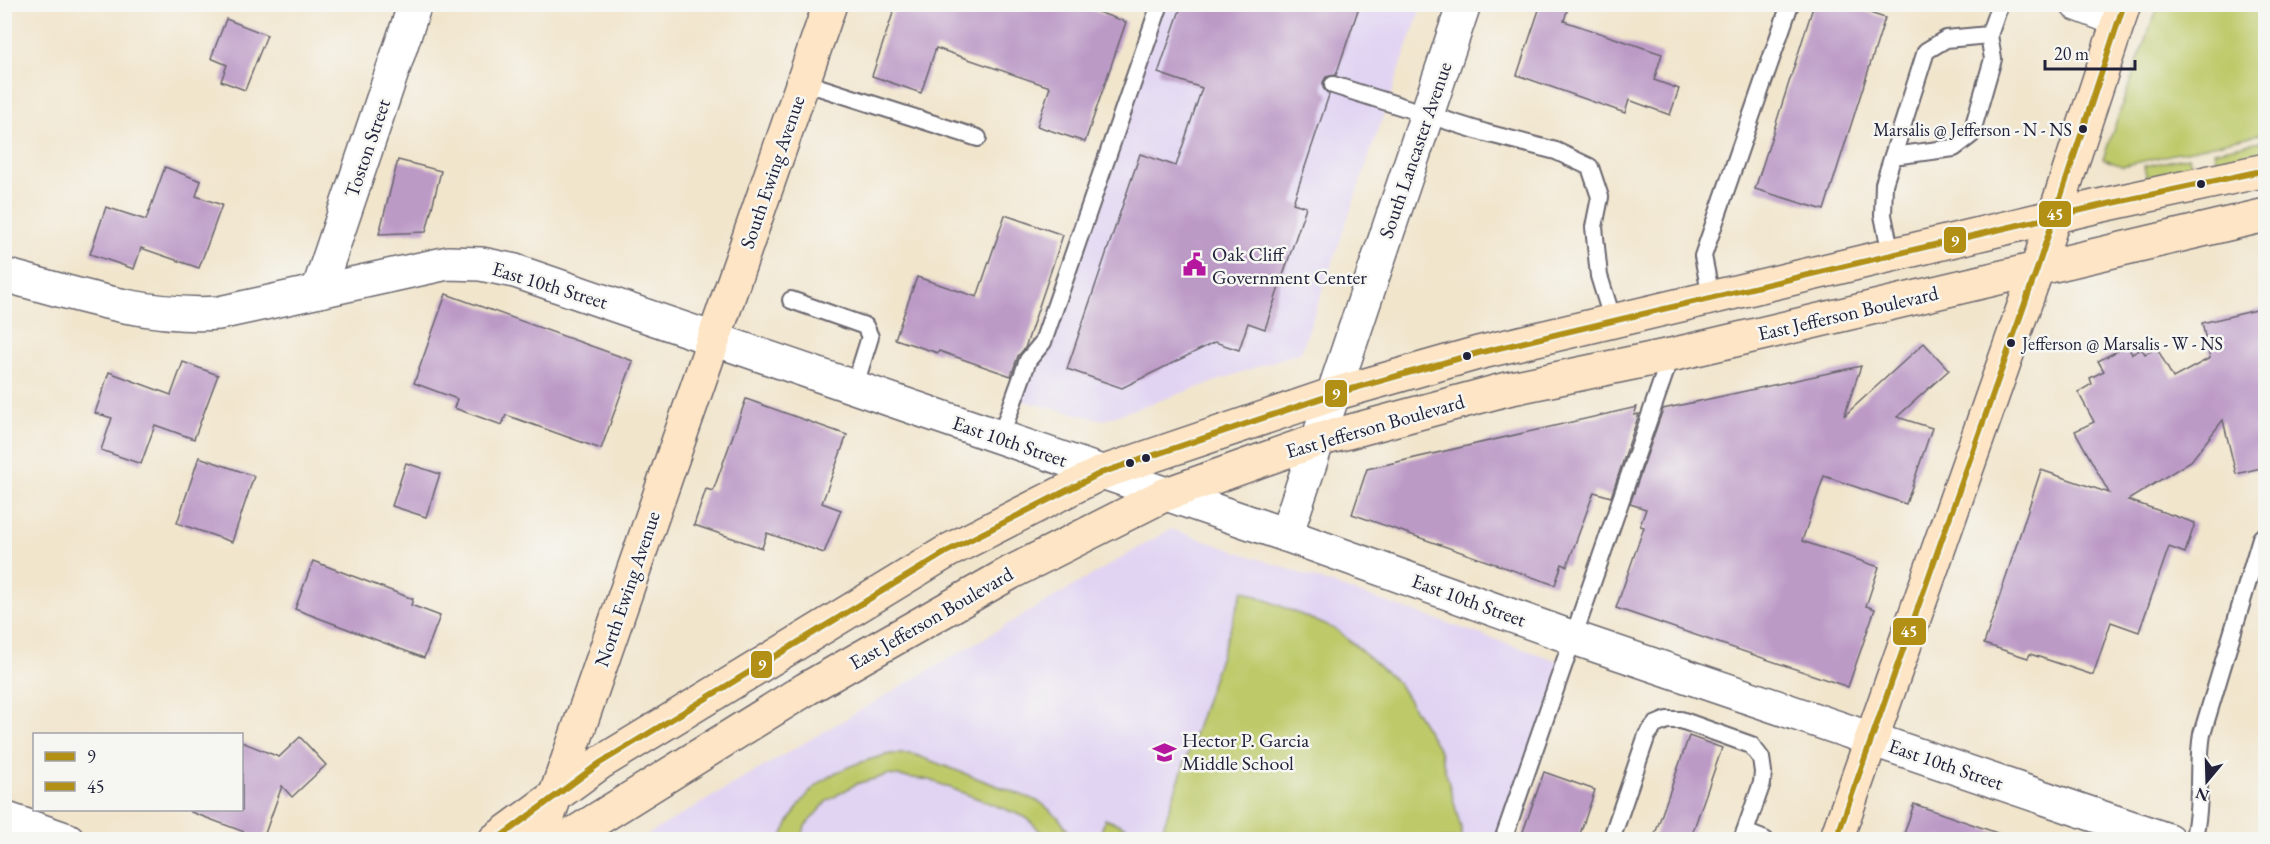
<svg xmlns="http://www.w3.org/2000/svg" width="2270" height="844" viewBox="0 0 2270 844" font-family="'EB Garamond',serif">
<style>
.built{fill:#e1d4f3}
.green{fill:#beca6b;stroke:#707653;stroke-width:1.5}
.building{fill:#bc9ac6}
.lines{fill:none;stroke-linecap:round;stroke-linejoin:round}
.lane-casing{stroke:#6a666e;stroke-width:20}
.street-casing{stroke:#6a666e;stroke-width:36}
.secondary-casing{stroke:#6a666e;stroke-width:36}
.lane{stroke:#fff;stroke-width:16}
.street{stroke:#fff;stroke-width:33}
.secondary{stroke:#fde5c5;stroke-width:33}
.bus-1-casing{stroke:#f6f6f2;stroke-width:10}
.bus-2-casing{stroke:#f6f6f2;stroke-width:10}
.bus-1{stroke:#b29015;stroke-width:6}
.bus-2{stroke:#b29015;stroke-width:6}
.bus-dot{fill:#22223b;stroke:#f6f6f2;stroke-width:2}
.labels{text-anchor:middle;stroke-width:5;stroke-linejoin:round;paint-order:stroke}
.bus-label{font-size:18px;fill:#22223b;stroke:#f6f6f2;text-anchor:end}
.street-label{font-size:20px;fill:#22223b;stroke:#f6f6f2}
.poi-label{font-size:20px;fill:#22223b;stroke:#f6f6f2;text-anchor:start}
.line-badge{stroke:#f6f6f2;stroke-width:2}
.badge-label{font-size:16px;text-anchor:middle;font-weight:bold;fill:#fff}
</style>
<rect width="100%" height="100%" fill="#f6f6f2"/>
<filter id="ink" filterUnits="userSpaceOnUse"><feTurbulence type="fractalNoise" baseFrequency=".0167" numOctaves="2"/><feDisplacementMap in="SourceGraphic" scale="12" xChannelSelector="R" yChannelSelector="G"/><feConvolveMatrix kernelMatrix="1 2 1 2 8 2 1 2 1" color-interpolation-filters="sRGB"/></filter>
<filter id="wash" filterUnits="userSpaceOnUse"><feTurbulence type="fractalNoise" baseFrequency=".008" numOctaves="4" result="noise"/><feDisplacementMap in="SourceGraphic" scale="24" xChannelSelector="R" yChannelSelector="G"/><feGaussianBlur stdDeviation="1.35" result="paint"/><feColorMatrix in="noise" values="0 0 0 0 0 0 0 0 0 0 0 0 0 0 0 0 0 1.4 0 .05"/><feComposite in="paint" operator="in"/></filter>
<g filter="url(#wash)">
<rect width="100%" height="100%" fill="#f1e5cc"/>
<!-- built -->
<g class="built">
<path d="M1157 5H1422L1301 352 1103 420 1019 400Z"/>
<path d="M1171 529 1570 665 1510 839 638 840Z"/>
</g>
<!-- green -->
<g class="green">
<path d="M2158 4 2265 5V133L2122 166 2103 159Z"/>
<path d="M2265 140V152L2217 163 2214 151Z"/>
<path d="M2189 157 2192 169 2147 179 2144 166Z"/>
<path d="M1243 590 1337 630 1398 683 1440 751 1461 828V839H1159Z"/>
<path d="M890 754H913L1040 802 1058 817 1074 839H1049L1025 817 930 780 888 775 856 784 827 801 805 826 801 839H781C805 782 832 769 890 754Z"/>
<path d="M1105 819 1126 827 1121 839H1099Z"/>
</g>
<g id="blocks">
<!-- building -->
<g class="building">
<path d="M896 4H1075L1126 22 1085 142 1037 126 1050 87 936 48 921 93 872 76Z"/>
<path d="M1182 4H1360L1336 75 1326 77 1323 82V88L1329 95 1293 203 1306 207 1265 329 1248 323 1239 350 1215 342 1122 388 1067 369 1140 154 1176 166 1202 88 1158 73Z"/>
<path d="M1541 4H1569L1564 21 1662 54 1654 80 1679 89 1670 115 1629 100 1625 113 1517 75Z"/>
<path d="M1814 4H1842L1885 18 1824 210 1755 189Z"/>
<path d="M226 19 267 35 245 90 221 81 227 65 211 58Z"/>
<path d="M398 160 441 171 426 232 379 234Z"/>
<path d="M165 167 201 181 196 196 222 205 199 268 141 248 134 269 90 254 106 207 146 220Z"/>
<path d="M1005 215 1063 235 1025 348 1018 356 1011 376 939 351 938 353 895 339 917 277 977 297Z"/>
<path d="M446 294 633 361 601 449 506 415 502 425 454 408 457 399 414 383Z"/>
<path d="M2265 308V467L2236 474 2223 420 2191 461 2128 500 2195 523 2185 553 2169 547 2139 632 2111 622 2093 675 2030 654 2028 658 1984 644 2041 470 2109 493 2075 431 2094 422 2078 392 2092 384 2090 378 2104 371 2098 361 2127 346 2132 354 2142 349 2145 354 2157 348 2173 378 2210 358 2202 323Z"/>
<path d="M1924 343 1949 370 1897 417 1932 428 1906 504 1824 476 1802 541 1879 567 1866 606 1875 609 1848 687 1616 608 1644 527 1640 526 1646 509 1630 504 1663 409 1861 366 1844 416Z"/>
<path d="M183 362 218 375 194 439 155 425 141 464 101 450 112 418 95 413 109 372 171 395Z"/>
<path d="M746 399 847 435 822 503 841 510 824 553 767 533 762 548 694 525 706 489 713 491Z"/>
<path d="M1637 407 1634 415 1639 414 1611 497 1594 492 1567 566 1562 564 1555 585 1352 514 1367 469Z"/>
<path d="M199 457 254 476 232 542 177 523Z"/>
<path d="M406 463 440 474 426 517 392 506Z"/>
<path d="M313 561 413 599 411 605 440 616 424 658 295 609Z"/>
<path d="M1689 736 1722 748 1690 840H1653Z"/>
<path d="M300 737 326 765 292 797 282 786 263 839 191 812 192 810H242V742L279 757Z"/>
<path d="M1544 772 1595 790 1578 840H1520Z"/>
<path d="M1914 804 2006 836V840H1902Z"/>
</g>
</g>
</g>
<g filter="url(#ink)">
<use href="#blocks" fill-opacity="0" stroke="#6a666e" stroke-width="1.5"/>
<g class="lines">
<defs>
<g id="lane">
<path d="M803 82 978 138"/>
<path d="M1333 85 1486 133 1556 151 1590 167 1600 197 1594 227 1599 276 1613 321"/>
<path d="M1893 156 1954 148 1971 135 1993 59 1989 35"/>
<path d="M1891 255 1883 215 1884 184 1926 51 1946 39 1989 35 2000 4"/>
<path d="M1711 297 1703 256 1790 4"/>
<path d="M791 300 865 326 870 337 854 388"/>
<path d="M1000 438 1028 360 1043 342 1160 4"/>
<path d="M1745 832 1765 840"/>
<path d="M1503 840 1671 355"/>
<path d="M1611 840 1647 735 1655 725 1667 720H1681L1751 745 1761 758 1763 772 1762 783 1742 840"/>
<path d="M2193 840C2203 804 2196 770 2202 734L2261 538 2266 534"/>
</g>
<g id="street">
<path d="M2077 4 2119 20"/>
<path d="M4 275C76 294 144 318 219 313L448 263 481 264 515 271 1286 535 1571 637 2168 840"/>
<path d="M318 291 415 4"/>
<path d="M1286 535 1464 4"/>
<path d="M4 818 68 840"/>
</g>
<g id="secondary">
<path d="M495 840 600 763 948 551 1101 473 1334 394 1478 353 2094 207 2266 170"/>
<path d="M540 840 830 4"/>
<path d="M564 840 806 689 1010 573 1164 495 1318 440 1507 389 1671 355 2266 215"/>
<path d="M1836 840 2037 269 2124 4"/>
</g>
</defs>
<!-- lane casing -->
<use href="#lane" class="lane-casing"/>
<!-- street casing -->
<use href="#street" class="street-casing"/>
<!-- secondary casing -->
<use href="#secondary" class="secondary-casing"/>
<!-- lane -->
<use href="#lane" class="lane"/>
<!-- street -->
<use href="#street" class="street"/>
<!-- secondary -->
<use href="#secondary" class="secondary"/>
<defs>
<path id="bus-1" d="M496 840 600 763 948 551 1101 473 1334 394 1478 353 2094 207 2266 170"/>
<path id="bus-2" d="M1836 840 2037 269 2124 4"/>
</defs>
<!-- bus-1 casing -->
<use href="#bus-1" class="bus-1-casing"/>
<!-- bus-2 casing -->
<use href="#bus-2" class="bus-2-casing"/>
<!-- bus-1 -->
<use href="#bus-1" class="bus-1"/>
<!-- bus-2 -->
<use href="#bus-2" class="bus-2"/>
</g>
</g>
<!-- icons -->
<defs>
<symbol id="civic-bare" viewBox="-9 -9 18 18"><path d="M-.6-6.5H3V-4.5H.6V-3L4-1V1h2V6H-6V1h2V-1L-.6-3ZM-1.2 2.5V6h2.4V2.5Z" fill="#b5179e" stroke="#f6f6f2" stroke-width="2.5" paint-order="stroke"/></symbol>
<symbol id="school-bare" viewBox="-9 -9 18 18"><path d="M0-5L7-2L0 1L-7-2ZM-4 1L0 2.5L4 1V4Q0 6-4 4Z" fill="#b5179e" stroke="#f6f6f2" stroke-width="2.5" paint-order="stroke"/></symbol>
</defs>
<g fill-rule="evenodd">
<use href="#civic-bare" x="1178" y="248" width="33" height="33"/>
<use href="#school-bare" x="1148" y="736" width="33" height="33"/>
</g>
<!-- markers -->
<g class="bus-dot">
<circle cx="2083" cy="129" r="5"/>
<circle cx="2201" cy="184" r="5"/>
<circle cx="2011" cy="343" r="5"/>
<circle cx="1467" cy="356" r="5"/>
<circle cx="1146" cy="458" r="5"/>
<circle cx="1130" cy="463" r="5"/>
</g>
<g class="labels">
<!-- bus labels -->
<g class="bus-label">
<text x="2072" y="136">Marsalis @ Jefferson - N - NS</text>
<text x="2022" y="350" text-anchor="start">Jefferson @ Marsalis - W - NS</text>
</g>
<!-- street labels -->
<g class="street-label">
<text transform="translate(367 148) rotate(-71)" y="7">Toston Street</text>
<text transform="translate(1415 150) rotate(-71)" y="7">South Lancaster Avenue</text>
<text transform="translate(772 172) rotate(-71)" y="7">South Ewing Avenue</text>
<text transform="translate(550 285) rotate(17)" y="7">East 10th Street</text>
<text transform="translate(1848 313) rotate(-13)" y="7">East Jefferson Boulevard</text>
<text transform="translate(1375 426) rotate(-16)" y="7">East Jefferson Boulevard</text>
<text transform="translate(1010 441) rotate(19)" y="7">East 10th Street</text>
<text transform="translate(627 589) rotate(-71)" y="7">North Ewing Avenue</text>
<text transform="translate(1469 600) rotate(20)" y="7">East 10th Street</text>
<text transform="translate(931 618) rotate(-30)" y="7">East Jefferson Boulevard</text>
<text transform="translate(1946 764) rotate(19)" y="7">East 10th Street</text>
</g>
<!-- poi labels -->
<g class="poi-label">
<text x="1212" y="261">Oak Cliff<tspan x="1212" dy="23">Government Center</tspan></text>
<text x="1182" y="747">Hector P. Garcia<tspan x="1182" dy="23">Middle School</tspan></text>
</g>
</g>
<g class="line-badge">
<rect x="2038" y="200" width="34" height="28" rx="6" fill="#b29015"/>
<rect x="1943" y="226" width="24" height="28" rx="6" fill="#b29015"/>
<rect x="1324" y="379" width="24" height="29" rx="6" fill="#b29015"/>
<rect x="1892" y="617" width="35" height="29" rx="6" fill="#b29015"/>
<rect x="750" y="650" width="23" height="29" rx="6" fill="#b29015"/>
</g>
<g class="badge-label">
<text x="2055" y="220">45</text>
<text x="1955" y="246">9</text>
<text x="1336" y="399">9</text>
<text x="1909" y="637">45</text>
<text x="762" y="670">9</text>
</g>
<!-- margin -->
<rect width="2270" height="844" fill="none" stroke="#f6f6f2" stroke-width="24"/>
<!-- legend -->
<rect x="33" y="733" width="210" height="78" fill="#f6f6f2" stroke="#a1a1a9" stroke-width="1.5"/>
<rect x="45" y="752" width="30" height="9" fill="#b29015" stroke="#a1a1a9" stroke-width="1.5"/>
<text x="87" y="763" font-size="18" fill="#22223b">9</text>
<rect x="45" y="782" width="30" height="9" fill="#b29015" stroke="#a1a1a9" stroke-width="1.5"/>
<text x="87" y="793" font-size="18" fill="#22223b">45</text>
<!-- north arrow -->
<g transform="translate(2207 781) rotate(199)" stroke="#f6f6f2" stroke-width="4.5" paint-order="stroke">
<path d="M0-4.5L10 22L0 15L-10 22Z" fill="#22223b"/>
<text y="-9" font-size="16" font-weight="bold" text-anchor="middle" fill="#22223b">N</text>
</g>
<!-- scale -->
<path d="M2045 60v9h90v-9" fill="none" stroke="#22223b" stroke-width="3"/>
<text x="2054" y="60" font-size="18" fill="#22223b" stroke="#f6f6f2" stroke-width="4.5" paint-order="stroke">20 m</text>
</svg>
